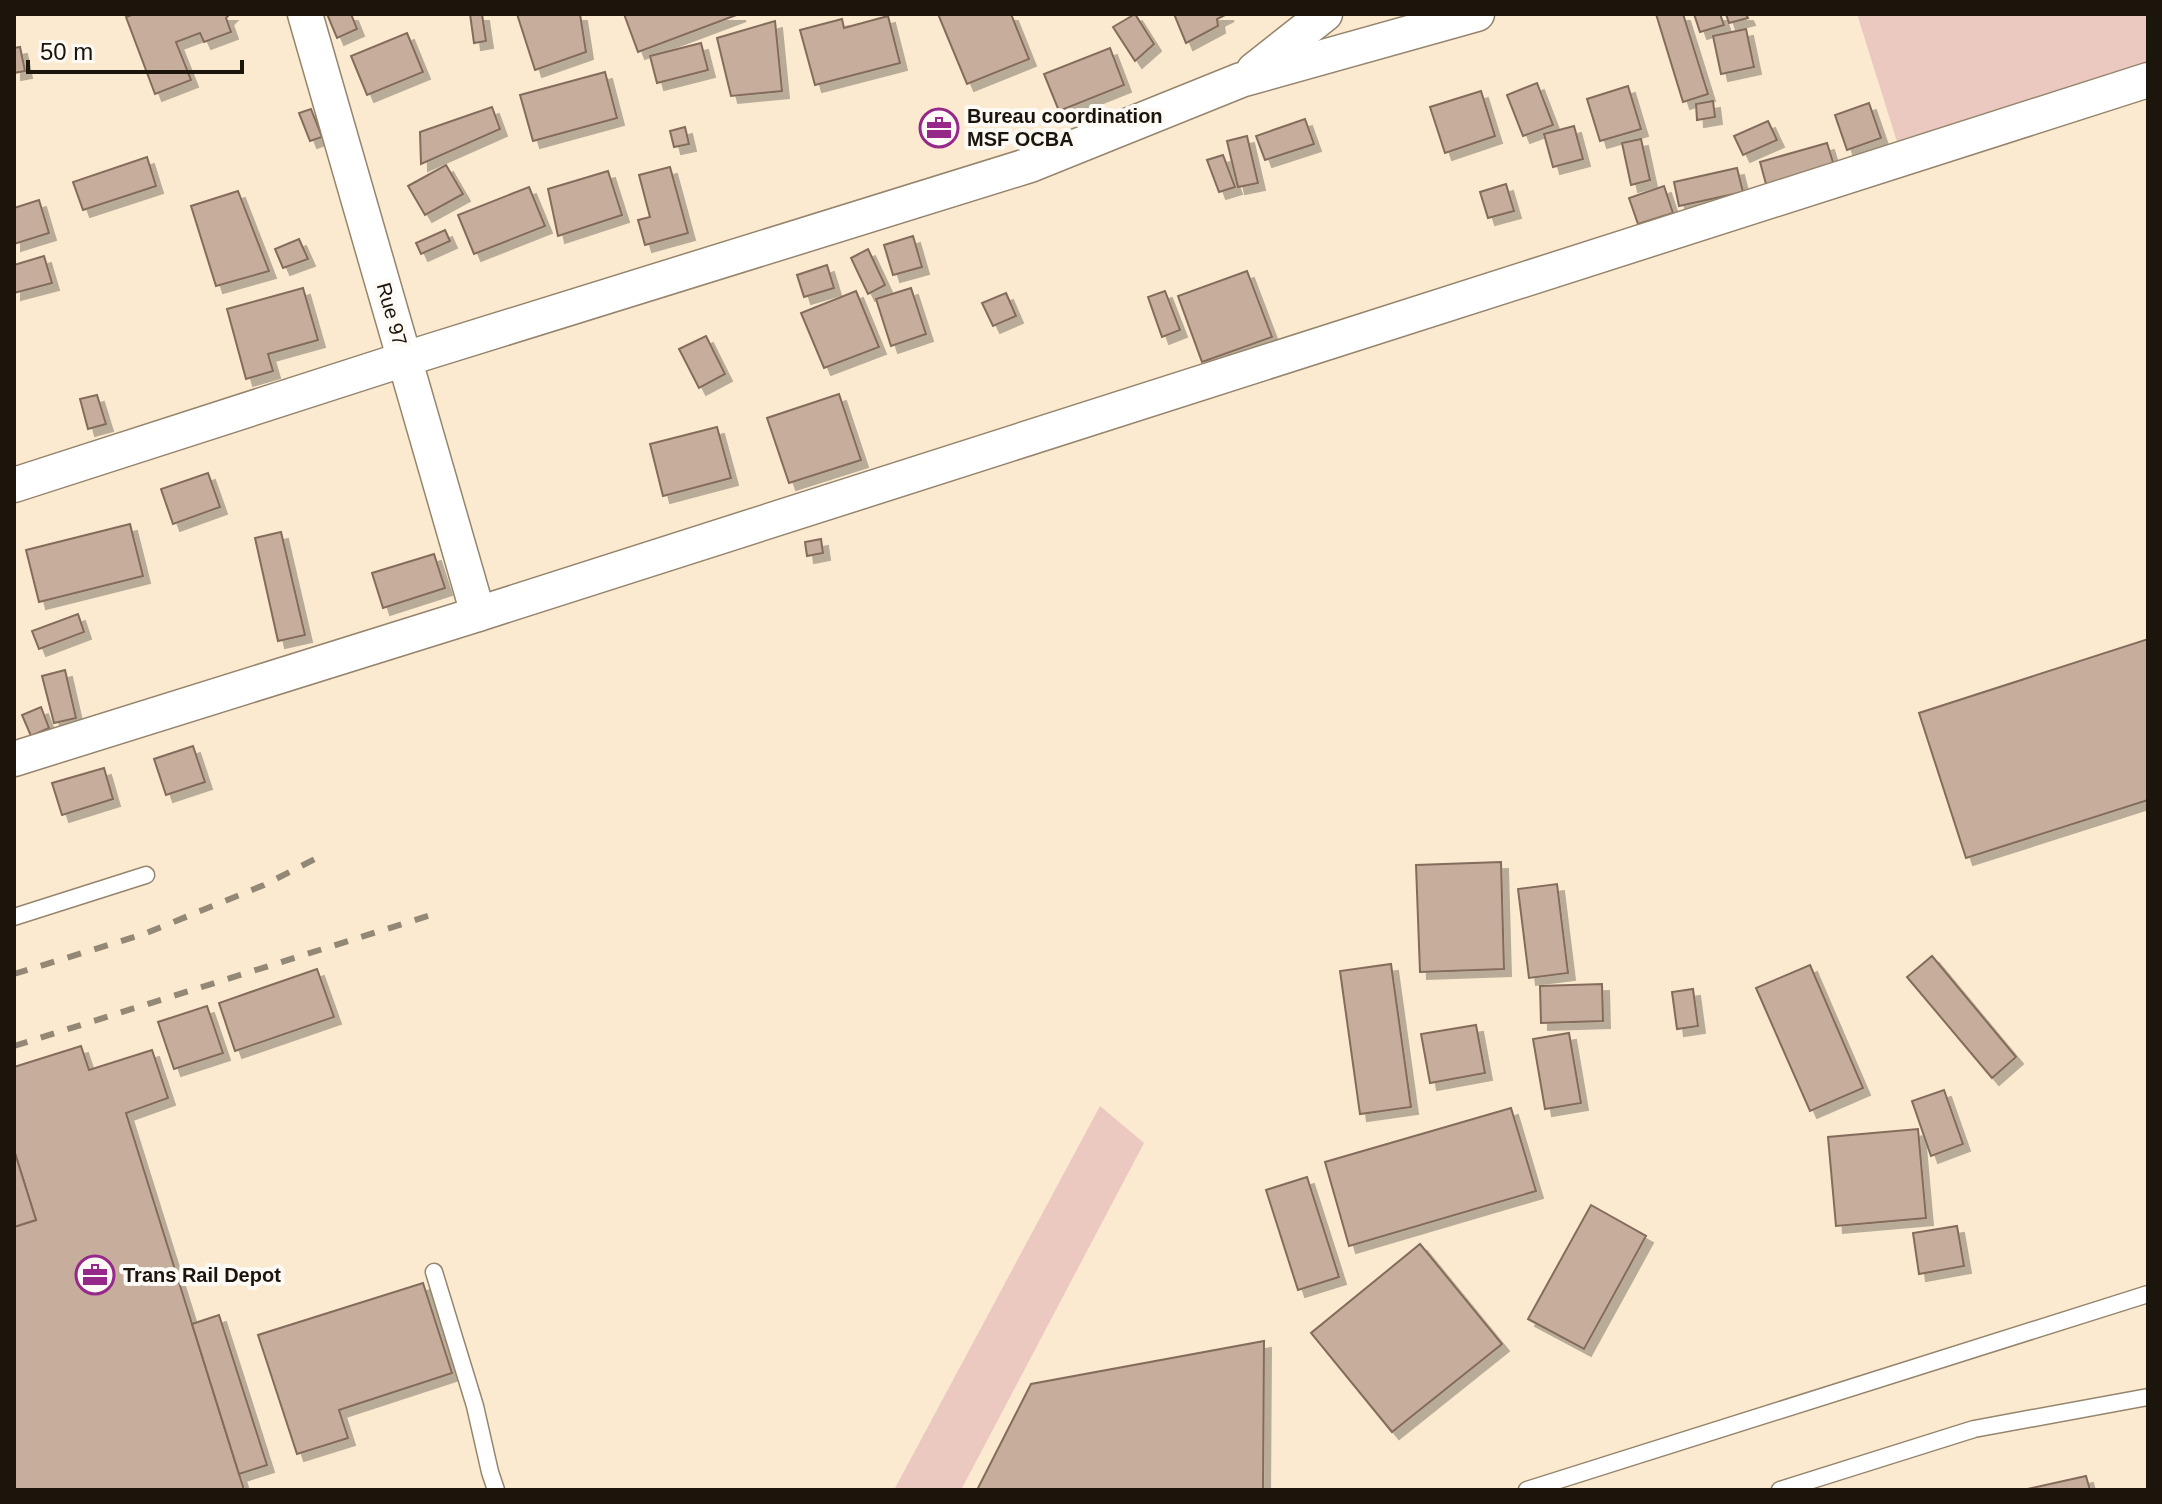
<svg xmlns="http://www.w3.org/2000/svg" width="2162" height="1504" viewBox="0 0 2162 1504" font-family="Arial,sans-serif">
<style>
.green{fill:#ebc9c0}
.building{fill:#c7ad9b;stroke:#846c5b;stroke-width:2;filter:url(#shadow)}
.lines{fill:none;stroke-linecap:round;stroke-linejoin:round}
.service-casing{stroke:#95856d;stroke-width:19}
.minor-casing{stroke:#95856d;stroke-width:37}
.service{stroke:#fff;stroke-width:16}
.minor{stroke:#fff;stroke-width:34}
.rail{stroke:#938775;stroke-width:6;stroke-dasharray:14 14;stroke-linecap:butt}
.labels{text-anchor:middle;stroke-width:8;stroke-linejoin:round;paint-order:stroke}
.poi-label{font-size:20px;font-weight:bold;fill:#1b150c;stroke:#fdf9f4;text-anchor:start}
.street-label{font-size:20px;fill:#1b150c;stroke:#fdf9f4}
</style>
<defs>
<filter id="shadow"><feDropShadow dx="7" dy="7" stdDeviation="0" flood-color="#0004"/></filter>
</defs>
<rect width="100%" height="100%" fill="#fbead0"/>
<!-- green -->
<g class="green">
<path d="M1857 14H2148V67L1898 145Z"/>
<path d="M1100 1106 1144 1143 961 1490H894Z"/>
</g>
<!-- building -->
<g class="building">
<path d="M134 14H230L226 18 231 32 204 42 200 33 176 42 191 80 155 94 126 17Z"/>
<path d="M327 14H351L357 29 337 38Z"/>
<path d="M470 14H482L486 41 474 43Z"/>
<path d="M517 14H580L586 52 535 70Z"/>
<path d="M624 14H739L638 52Z"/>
<path d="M938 14H1011L1029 59 967 84Z"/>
<path d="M1135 14 1154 44 1135 61 1113 27Z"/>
<path d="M1174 14H1227L1217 19 1218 26 1186 43Z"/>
<path d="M1656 14H1683L1708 94 1683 102Z"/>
<path d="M1694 14H1720L1724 25 1700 32Z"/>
<path d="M1726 14H1746L1748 18 1729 23Z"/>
<path d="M888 16 900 63 815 85 800 30 842 19 844 28Z"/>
<path d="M775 21 782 91 731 96 717 38Z"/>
<path d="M1746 29 1754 67 1721 74 1713 36Z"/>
<path d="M407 33 423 72 367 95 351 56Z"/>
<path d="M701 43 708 70 657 83 650 56Z"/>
<path d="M20 47 25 71 14 73V48Z"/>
<path d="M1110 48 1124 85 1059 111 1044 74Z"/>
<path d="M605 72 617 118 533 141 520 95Z"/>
<path d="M1537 83 1553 125 1523 136 1507 95Z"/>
<path d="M1628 86 1641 129 1600 141 1587 99Z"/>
<path d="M1481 91 1495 136 1445 153 1430 107Z"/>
<path d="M1713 101 1715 117 1697 120 1696 104Z"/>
<path d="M1869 103 1881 138 1847 150 1835 115Z"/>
<path d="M492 107 500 129 421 164 420 132Z"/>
<path d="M311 109 322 137 310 141 299 113Z"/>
<path d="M1305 119 1314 144 1265 160 1256 136Z"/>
<path d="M1768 121 1777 140 1743 155 1734 136Z"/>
<path d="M1574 126 1583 159 1553 167 1544 134Z"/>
<path d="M685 127 689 144 674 147 670 131Z"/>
<path d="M1247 136 1258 183 1238 187 1227 141Z"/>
<path d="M1641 139 1650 180 1631 185 1622 143Z"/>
<path d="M1827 143 1837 175 1769 195 1760 162Z"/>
<path d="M1223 155 1235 187 1219 192 1207 160Z"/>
<path d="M147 157 156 186 83 210 73 182Z"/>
<path d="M446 165 463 194 425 215 408 186Z"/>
<path d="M670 167 688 233 645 245 638 220 650 217 639 175Z"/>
<path d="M1737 168 1743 192 1679 206 1674 182Z"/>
<path d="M608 171 622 215 558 236 548 189Z"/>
<path d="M1506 184 1514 211 1488 218 1480 192Z"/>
<path d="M1664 186 1673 213 1638 224 1629 198Z"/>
<path d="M529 187 545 226 474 254 458 215Z"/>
<path d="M238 191 269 271 216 286 191 206Z"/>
<path d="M39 200 49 233 14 244V208Z"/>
<path d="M445 230 450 241 421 254 416 243Z"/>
<path d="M913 236 922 267 893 275 884 245Z"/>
<path d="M299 239 308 259 283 268 275 249Z"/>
<path d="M868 249 885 285 868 294 851 258Z"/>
<path d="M44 256 52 283 14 293V265Z"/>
<path d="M827 265 834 288 804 297 797 275Z"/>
<path d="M1247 271 1272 337 1202 362 1178 296Z"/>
<path d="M303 288 318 340 268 354 273 371 246 379 227 309Z"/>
<path d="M911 288 926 334 891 346 876 299Z"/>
<path d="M856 291 879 347 824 368 801 313Z"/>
<path d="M1165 291 1180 330 1162 337 1148 297Z"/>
<path d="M1006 293 1016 316 993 326 982 303Z"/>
<path d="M706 336 725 374 699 388 679 349Z"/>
<path d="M839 394 861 460 789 483 767 418Z"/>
<path d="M97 395 106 424 88 429 80 399Z"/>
<path d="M717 427 731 478 663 496 650 444Z"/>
<path d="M208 473 220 507 173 524 161 489Z"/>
<path d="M130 524 143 576 39 602 26 550Z"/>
<path d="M281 532 305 635 278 641 255 538Z"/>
<path d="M821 539 823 553 807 556 805 542Z"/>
<path d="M434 554 445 588 383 608 372 573Z"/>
<path d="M78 614 84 632 39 649 32 631Z"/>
<path d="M2148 639V800L1966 858 1919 713Z"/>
<path d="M65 670 76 718 54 723 42 676Z"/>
<path d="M41 707 49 728 31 736 22 715Z"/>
<path d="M193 746 205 782 166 795 154 759Z"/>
<path d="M104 768 113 799 62 815 52 783Z"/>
<path d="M1501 862 1504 969 1420 972 1416 865Z"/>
<path d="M1557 884 1568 973 1529 978 1518 889Z"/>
<path d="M1932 956 2016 1057 1992 1078 1907 977Z"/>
<path d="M1391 964 1411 1107 1360 1114 1340 971Z"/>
<path d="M1810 965 1863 1088 1810 1111 1756 988Z"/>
<path d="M317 969 334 1017 235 1051 219 1003Z"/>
<path d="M1602 984 1603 1021 1541 1023 1540 986Z"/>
<path d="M1693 989 1698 1026 1677 1029 1672 992Z"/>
<path d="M207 1006 223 1053 174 1069 158 1022Z"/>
<path d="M1476 1025 1485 1073 1430 1083 1421 1034Z"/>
<path d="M1569 1033 1581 1103 1545 1109 1533 1039Z"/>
<path d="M81 1046 89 1070 152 1050 168 1098 126 1113 244 1490H14V1227L36 1220 14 1150V1067Z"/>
<path d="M1944 1090 1963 1144 1931 1156 1912 1101Z"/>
<path d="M1511 1108 1536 1191 1349 1246 1325 1162Z"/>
<path d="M1918 1129 1926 1218 1836 1226 1828 1137Z"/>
<path d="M14 1150 36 1220 14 1227Z"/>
<path d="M1307 1177 1339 1277 1298 1290 1266 1190Z"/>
<path d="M1591 1205 1646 1236 1584 1349 1528 1319Z"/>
<path d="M1957 1226 1964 1266 1919 1274 1913 1233Z"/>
<path d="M1420 1244 1502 1344 1392 1432 1311 1333Z"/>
<path d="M423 1283 452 1373 339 1410 348 1438 297 1454 258 1335Z"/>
<path d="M219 1315 267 1465 239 1474 192 1324Z"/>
<path d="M1264 1341 1263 1490H977L1031 1384Z"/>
<path d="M2086 1476 2090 1490H2023Z"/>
</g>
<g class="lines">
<defs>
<g id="service">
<path d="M14 917 146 875"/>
<path d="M434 1272 475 1406 490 1472 496 1490"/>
<path d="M1527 1490 2148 1294"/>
<path d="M1780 1490 1974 1429 2148 1397"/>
</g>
<g id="minor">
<path d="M305 14 478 614"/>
<path d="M1254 70 1325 14"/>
<path d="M14 485 405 359 1030 165 1241 80 1477 14"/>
<path d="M14 759 478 614 2148 80"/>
</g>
</defs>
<!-- service casing -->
<use href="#service" class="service-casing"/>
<!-- minor casing -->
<use href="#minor" class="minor-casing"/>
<!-- service -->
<use href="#service" class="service"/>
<!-- minor -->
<use href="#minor" class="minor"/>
<!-- rail -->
<g class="rail">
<path d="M14 974 144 934 264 885 319 857"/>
<path d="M14 1046 431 915"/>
</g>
</g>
<!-- icons -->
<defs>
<symbol id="office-ring" viewBox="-11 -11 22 22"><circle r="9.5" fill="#fdf9f4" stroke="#952889" stroke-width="1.5"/><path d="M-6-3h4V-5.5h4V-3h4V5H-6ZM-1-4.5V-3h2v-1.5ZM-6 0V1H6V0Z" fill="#952889"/></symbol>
</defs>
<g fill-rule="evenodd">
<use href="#office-ring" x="917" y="106" width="44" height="44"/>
<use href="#office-ring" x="73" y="1253" width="44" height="44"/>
</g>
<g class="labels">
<!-- poi labels -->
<g class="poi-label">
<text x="967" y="123">Bureau coordination<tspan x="967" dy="23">MSF OCBA</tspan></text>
<text x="123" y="1282">Trans Rail Depot</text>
</g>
<!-- street labels -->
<g class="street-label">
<text transform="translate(392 314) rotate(74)" y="7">Rue 97</text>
</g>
</g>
<!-- border -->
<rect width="2162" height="1504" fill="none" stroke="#1b150c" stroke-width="32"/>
<!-- scale -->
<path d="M28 60v12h214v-12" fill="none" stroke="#1b150c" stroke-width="4"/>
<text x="40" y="60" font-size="24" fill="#1b150c" stroke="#fdf9f4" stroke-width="6" paint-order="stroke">50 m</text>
</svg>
